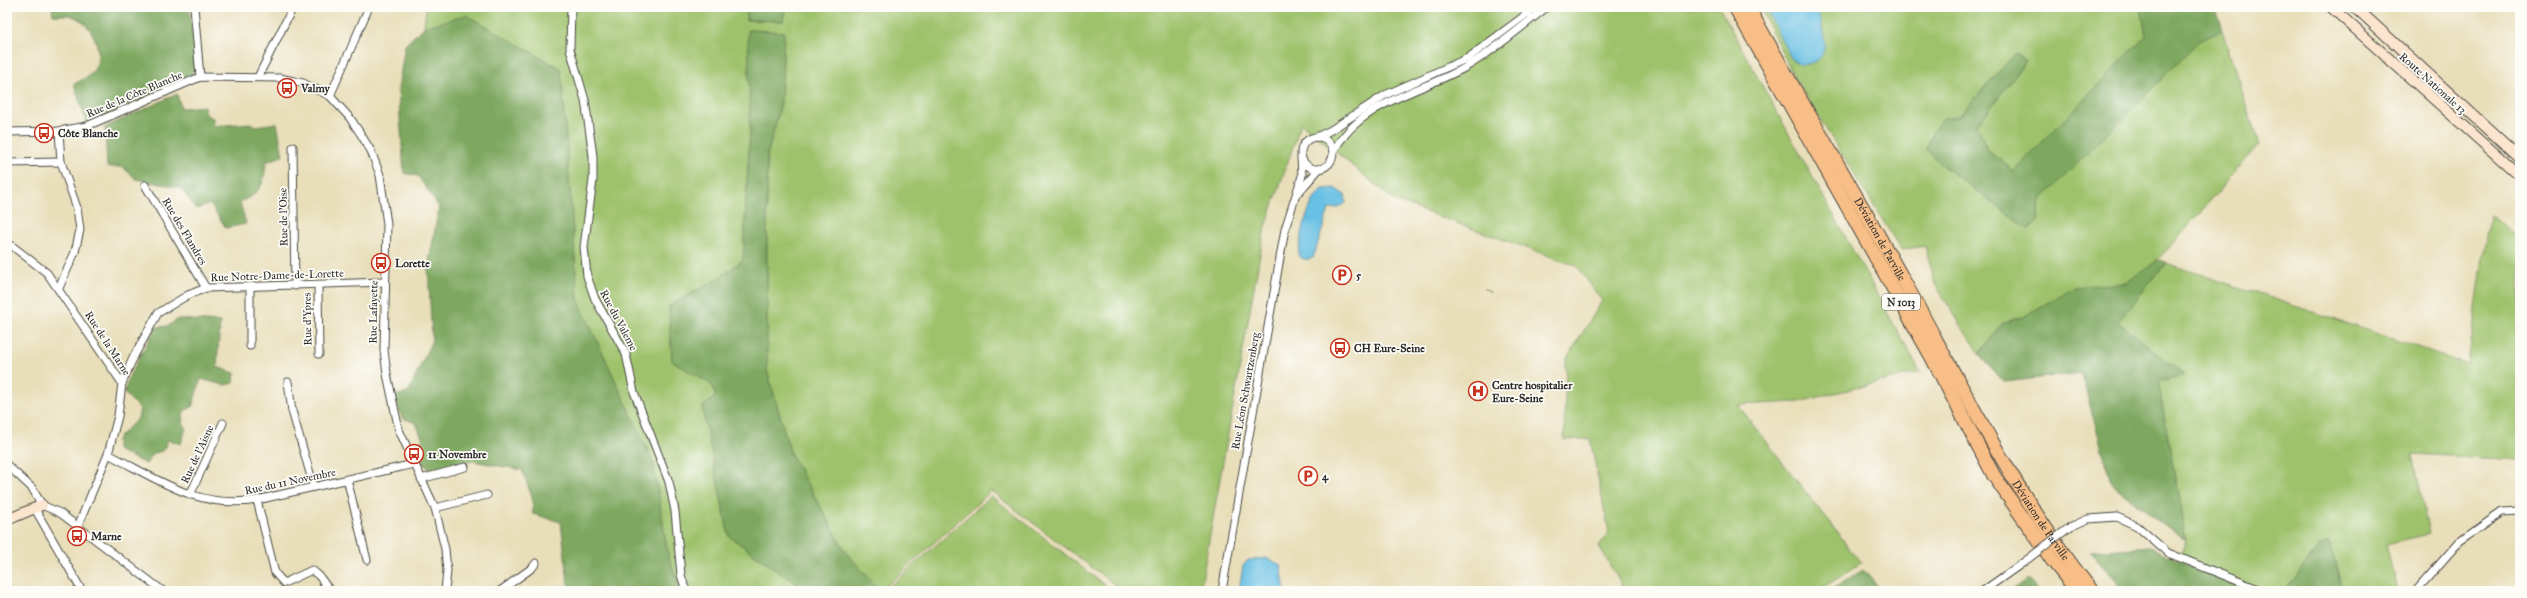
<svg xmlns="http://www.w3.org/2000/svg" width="2527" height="598" viewBox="0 0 2527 598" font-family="'IM FELL Great Primer',serif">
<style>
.green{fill:#9ec26c;stroke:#64764c}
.forest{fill:#7ea860;stroke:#546a46}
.water{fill:#67c0e4;stroke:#497688}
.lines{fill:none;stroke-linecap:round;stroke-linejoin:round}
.street-tunnel{stroke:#c2ba9d;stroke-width:7;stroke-dasharray:7 3.5;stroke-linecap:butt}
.street-casing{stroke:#474640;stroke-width:9}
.secondary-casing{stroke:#474640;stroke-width:12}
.highway-casing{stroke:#474640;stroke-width:15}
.street{stroke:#fff;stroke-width:7}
.secondary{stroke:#fce5cf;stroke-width:10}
.highway{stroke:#f7be87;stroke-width:13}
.street-bridge-casing{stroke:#474640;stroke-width:9;stroke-linecap:butt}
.street-bridge{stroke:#fff;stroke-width:7}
.labels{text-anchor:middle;stroke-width:3.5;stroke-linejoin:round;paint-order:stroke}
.shield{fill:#fdfcf7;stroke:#6a6a68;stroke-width:1}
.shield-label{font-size:10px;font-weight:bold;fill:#2b2b2b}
.street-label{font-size:11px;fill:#2b2b2b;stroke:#fdfcf7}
.poi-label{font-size:11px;font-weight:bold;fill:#2b2b2b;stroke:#fdfcf7;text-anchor:start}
</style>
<rect width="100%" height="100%" fill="#fdfcf7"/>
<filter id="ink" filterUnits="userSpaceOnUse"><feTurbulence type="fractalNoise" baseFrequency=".025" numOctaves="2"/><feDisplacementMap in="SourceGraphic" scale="8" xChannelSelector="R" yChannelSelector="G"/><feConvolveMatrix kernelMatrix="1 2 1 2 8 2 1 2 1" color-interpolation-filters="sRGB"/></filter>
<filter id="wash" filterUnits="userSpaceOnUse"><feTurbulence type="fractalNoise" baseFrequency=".012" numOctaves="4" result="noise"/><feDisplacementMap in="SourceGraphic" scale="16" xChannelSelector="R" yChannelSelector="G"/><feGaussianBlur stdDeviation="0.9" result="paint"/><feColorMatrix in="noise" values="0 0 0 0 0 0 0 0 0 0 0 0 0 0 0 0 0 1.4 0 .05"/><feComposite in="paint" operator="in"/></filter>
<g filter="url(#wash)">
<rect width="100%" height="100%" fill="#e8deb9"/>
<!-- green -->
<g class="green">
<path d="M426 7H747L746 20 783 21 785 7H1719L1920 372 1799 402 1738 405 1861 563 1818 591H1625L1599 546 1609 532 1590 439 1564 440 1566 360 1602 301 1577 266 1395 201 1301 123 1264 232 1200 591H1123L991 491 881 591 847 554 791 455 767 370V156L781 103 784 32 749 30 750 129 743 260 718 279 669 306 672 360 711 384 716 396 702 408 729 536 806 591H681L668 555 653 462 578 300 561 69 424 27Z"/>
<path d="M1760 7H2141L2146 36 2014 172 1988 151 1977 125 2026 61 2017 53 1959 116 1943 118 1926 149 1943 166 2028 229 2037 222 2041 200 2203 37 2222 30 2259 145 2158 260 2126 283 2074 288 2023 317 2004 322 1979 354 1935 284 1925 246 1901 250 1794 77Z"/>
<path d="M2489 215 2520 239V460L2413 454 2429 534 2386 544 2397 591H2342L2330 542 2320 545 2285 591H2249L2178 560 2186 541 2158 381 2185 375 2117 322 2166 263 2468 364Z"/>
<path d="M991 496 1112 591H889L887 589Z"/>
</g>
<!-- forest -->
<g class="forest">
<path d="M52 7H189L197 67 188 79 87 124 74 84C81 80 89 78 94 70 105 52 92 22 72 16 67 14 59 16 53 15Z"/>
<path d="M747 7H785L783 21 746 20Z"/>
<path d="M2141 7H2214L2222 30 2203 38 2041 200 2037 222 2028 229 1943 166 1926 149 1934 130 1943 118 1959 116 2016 53 2026 61 1977 125 1988 151 2014 171 2146 36Z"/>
<path d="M466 15 561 69 578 300 653 462 668 555 681 591H569L561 522 533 514 532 497 522 470 473 461 435 472 421 463 415 445 423 440 416 423 402 418 394 396 408 393 432 340 428 267 439 207 418 176 404 173 398 89 405 45 424 27Z"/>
<path d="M748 30 784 32 781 103 767 156V370L791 455 847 554 881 591H806L729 536 702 408 716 396 711 384 672 361 669 306 718 279 743 260 750 129Z"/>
<path d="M177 94 181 108 205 106 206 115 213 118 214 126 251 123 255 126 277 123 283 156 266 162C264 185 261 193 240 202L246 224 226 228 210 204 196 209 181 188 136 179 123 167H107L105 127Z"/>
<path d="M2158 260 2166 263 2118 322 2185 375 2158 381 2186 541 2112 485 2081 373 2004 382 1979 354 2004 322 2023 317 2074 287 2126 283Z"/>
<path d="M178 319 220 322 217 367 235 373 234 383 224 385 201 379 192 407 184 411 182 420 186 428 181 444 168 440 163 451 154 453 146 464 117 450V439L138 418 140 409 124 393 130 375 156 327 168 326Z"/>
<path d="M2330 542 2342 591H2285L2320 545Z"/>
<path d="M2150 547 2249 591H2125L2089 551Z"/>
<path d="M1863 570 1882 591H1829Z"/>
<path d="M2028 579 2039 591H2011Z"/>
</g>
<!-- water -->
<g class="water">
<path d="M1765 7H1817C1822 32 1837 63 1800 65L1791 58Z"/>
<path d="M1334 188 1345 195 1346 203 1338 208 1329 209 1313 258C1307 260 1302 260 1298 255 1302 235 1306 202 1323 189Z"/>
<path d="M1266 558 1281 565 1285 591H1239L1243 566 1248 560Z"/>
</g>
</g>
<g filter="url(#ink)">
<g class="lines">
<!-- street-tunnel -->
<path class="street-tunnel" d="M1490 292 1491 290"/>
<defs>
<g id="street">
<path d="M194 7 200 77"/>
<path d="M571 7 570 49 585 100 593 156V180L584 247 587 276 595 299 626 354 634 392 669 482 675 511 681 575 686 591"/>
<path d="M258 77 293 7"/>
<path d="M330 96 369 7"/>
<path d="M7 132 59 131 87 126 200 77 280 78 303 83 330 96 350 118 360 133 371 151 380 175 387 224 384 350 387 374 399 430 435 508 445 549 447 571 445 591"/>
<path d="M1317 137 1331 130 1385 95 1468 58 1536 7"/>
<circle cx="1317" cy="153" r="16"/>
<path d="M293 147 295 286"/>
<path d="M1333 152C1361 101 1419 93 1466 67 1495 50 1521 27 1547 7"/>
<path d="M7 163 61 162"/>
<path d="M145 185 206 288"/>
<path d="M1299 192 1319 169"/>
<path d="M7 242 47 273 122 383"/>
<path d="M318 285 319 354"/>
<path d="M59 288 75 252 80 230 77 208 61 162 59 131"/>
<path d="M250 346V287"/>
<path d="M288 382 292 411 314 487"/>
<path d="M108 454C158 479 198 510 257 500L414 464"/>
<path d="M7 465 32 488 42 505 60 513 163 591"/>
<path d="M347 479 367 560"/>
<path d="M421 479 465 467"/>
<path d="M190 495 223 423"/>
<path d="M257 500 275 573 284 583 312 570 319 576 330 591"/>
<path d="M435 508 487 495"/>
<path d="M35 509 82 591"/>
<path d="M78 526 108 454 118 416 122 383 134 356 158 313 188 295 206 288 385 282"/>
<path d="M2070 527 2088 519 2117 517 2137 526 2168 553 2263 591"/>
<path d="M500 591 532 568 536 563"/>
<path d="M1222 591 1285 229 1302 176 1301 157"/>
<path d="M1983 591 2024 562"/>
<path d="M2416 591 2459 542 2502 512 2520 511"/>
</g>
<g id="secondary">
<path d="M2331 7 2520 176"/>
<path d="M2355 7 2520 158"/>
<path d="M7 520 42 505"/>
</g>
<g id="highway">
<path d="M1735 7 1930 354 1994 476 2052 560 2077 591"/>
<path id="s1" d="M1748 7C1799 99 1854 190 1905 283 1963 388 2016 497 2092 591"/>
</g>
</defs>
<!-- street casing -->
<use href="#street" class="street-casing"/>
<!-- secondary casing -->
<use href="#secondary" class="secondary-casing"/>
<!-- highway casing -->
<use href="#highway" class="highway-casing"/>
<!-- street -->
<use href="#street" class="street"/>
<!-- secondary -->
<use href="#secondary" class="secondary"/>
<!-- highway -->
<use href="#highway" class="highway"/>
<defs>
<path id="street-bridge" d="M2024 562 2070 527"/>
</defs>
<!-- street-bridge casing -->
<use href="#street-bridge" class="street-bridge-casing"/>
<!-- street-bridge -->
<use href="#street-bridge" class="street-bridge"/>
</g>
</g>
<!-- icons -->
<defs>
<symbol id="bus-ring" viewBox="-11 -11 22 22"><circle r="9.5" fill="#fdfcf7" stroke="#c8321e" stroke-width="1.5"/><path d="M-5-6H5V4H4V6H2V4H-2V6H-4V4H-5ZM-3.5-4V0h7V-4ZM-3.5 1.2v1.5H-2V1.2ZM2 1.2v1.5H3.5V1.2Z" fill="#c8321e"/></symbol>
<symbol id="parking-ring" viewBox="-11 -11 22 22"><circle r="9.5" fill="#fdfcf7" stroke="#c8321e" stroke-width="1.5"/><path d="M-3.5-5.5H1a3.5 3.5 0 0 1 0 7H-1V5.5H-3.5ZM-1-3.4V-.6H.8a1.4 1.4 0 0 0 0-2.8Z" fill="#c8321e"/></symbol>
<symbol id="hospital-ring" viewBox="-11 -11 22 22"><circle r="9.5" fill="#fdfcf7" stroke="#c8321e" stroke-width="1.5"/><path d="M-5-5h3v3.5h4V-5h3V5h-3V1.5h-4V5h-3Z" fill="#c8321e"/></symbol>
</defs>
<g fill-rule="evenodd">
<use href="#bus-ring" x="276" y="77" width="22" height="22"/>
<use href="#bus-ring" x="33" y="122" width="22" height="22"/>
<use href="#bus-ring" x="370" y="252" width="22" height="22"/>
<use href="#parking-ring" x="1331" y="264" width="22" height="22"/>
<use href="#bus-ring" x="1329" y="337" width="22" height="22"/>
<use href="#hospital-ring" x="1467" y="380" width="22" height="22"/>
<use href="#bus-ring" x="403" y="443" width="22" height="22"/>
<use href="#parking-ring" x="1297" y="465" width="22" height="22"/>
<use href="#bus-ring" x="66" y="525" width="22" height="22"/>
</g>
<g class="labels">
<!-- shield labels -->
<rect class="shield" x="1882" y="294" width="38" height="16" rx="3"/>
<g class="shield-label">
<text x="1901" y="306">N 1013</text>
</g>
<!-- street labels -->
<g class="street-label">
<text transform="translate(2433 83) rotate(42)" y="4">Route Nationale 13</text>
<text transform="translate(134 94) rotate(-23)" y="4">Rue de la Côte Blanche</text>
<text transform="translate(283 217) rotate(-91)" y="4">Rue de l'Oise</text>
<text transform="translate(185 231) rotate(59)" y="4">Rue des Flandres</text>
<text dy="4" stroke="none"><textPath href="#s1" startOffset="267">Déviation de Parville</textPath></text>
<text transform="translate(277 275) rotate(-2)" y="4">Rue Notre-Dame-de-Lorette</text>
<text transform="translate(373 312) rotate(-89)" y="4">Rue Lafayette</text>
<text transform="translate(307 319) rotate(-91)" y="4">Rue d'Ypres</text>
<text transform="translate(619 320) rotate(62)" y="4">Rue du Valeme</text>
<text transform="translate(108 343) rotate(57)" y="4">Rue de la Marne</text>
<text transform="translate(1245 391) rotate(-80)" y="4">Rue Léon Schwartzenberg</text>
<text transform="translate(197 454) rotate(-65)" y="4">Rue de l'Aisne</text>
<text transform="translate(290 481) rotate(-12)" y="4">Rue du 11 Novembre</text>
<text dy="4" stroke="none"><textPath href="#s1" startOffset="591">Déviation de Parville</textPath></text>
</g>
<!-- poi labels -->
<g class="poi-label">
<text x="301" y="92">Valmy</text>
<text x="58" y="137">Côte Blanche</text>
<text x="395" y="267">Lorette</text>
<text x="1356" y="279">5</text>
<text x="1354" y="352">CH Eure-Seine</text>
<text x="1492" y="389">Centre hospitalier<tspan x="1492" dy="13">Eure-Seine</tspan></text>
<text x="428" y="458">11 Novembre</text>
<text x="1322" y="480">4</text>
<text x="91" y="540">Marne</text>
</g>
</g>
<!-- margin -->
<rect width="2527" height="598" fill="none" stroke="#fdfcf7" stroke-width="24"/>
</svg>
